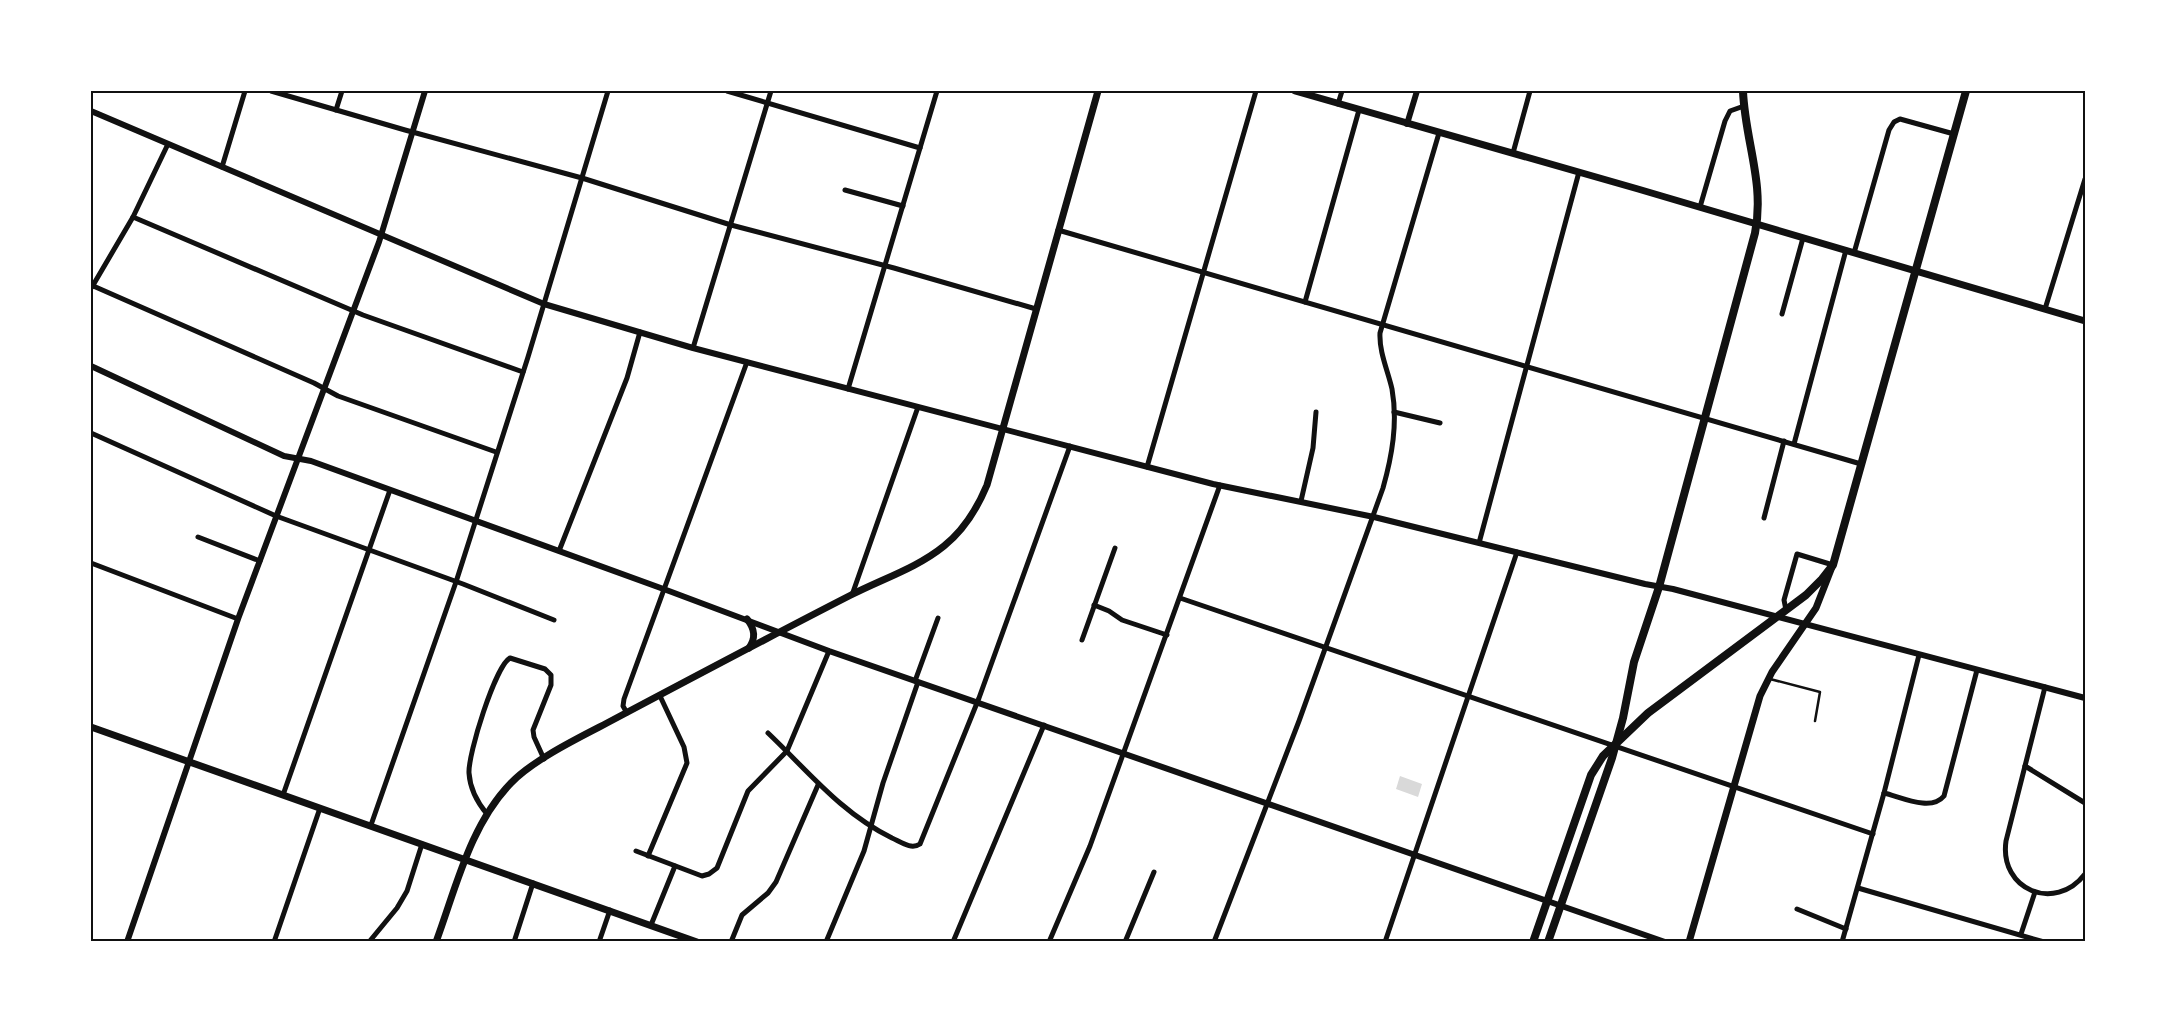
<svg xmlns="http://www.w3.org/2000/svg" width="2176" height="1033" viewBox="0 0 2176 1033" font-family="Ubuntu,sans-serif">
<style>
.water{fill:#d9d9d9}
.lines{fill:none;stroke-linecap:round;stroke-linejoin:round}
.service{stroke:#111;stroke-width:2.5}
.minor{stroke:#111;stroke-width:5}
.tertiary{stroke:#111;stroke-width:6}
.secondary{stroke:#111;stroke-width:7}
.primary{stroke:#111;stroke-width:8}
.neatline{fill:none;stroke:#111;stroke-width:2}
</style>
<rect width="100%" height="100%" fill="#fff"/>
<!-- water -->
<path class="water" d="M1400 776 1422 784 1418 797 1396 789Z"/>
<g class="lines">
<!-- service -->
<path class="service" d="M1770 679 1820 692 1815 721"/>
<!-- minor -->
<g class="minor">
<path d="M271 91 405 130 582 178 731 225 894 268 1036 309"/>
<path d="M727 91 920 148"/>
<path d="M1338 104 1342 91"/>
<path d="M336 110 342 91"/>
<path d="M1513 153 1530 91"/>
<path d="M222 167 245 91"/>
<path d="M845 190 903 206"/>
<path d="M1700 207 1725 121 1730 111 1744 106"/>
<path d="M133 217 363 315 523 372"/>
<path d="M1058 230 1861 464"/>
<path d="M1854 253 1889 130 1894 122 1900 119 1954 134"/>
<path d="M91 285 314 383 338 396 496 452"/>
<path d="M92 287 133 217 168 144"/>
<path d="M1305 302 1359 110"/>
<path d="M2045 309 2085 179"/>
<path d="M1782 314 1803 238"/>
<path d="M693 348 771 91"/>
<path d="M848 389 937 91"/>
<path d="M1394 412 1440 423"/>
<path d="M91 433 276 516 463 584 554 620"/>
<path d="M1794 444 1846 250"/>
<path d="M1147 467 1256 91"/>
<path d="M1301 501 1313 448 1316 412"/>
<path d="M1764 518 1784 441"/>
<path d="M198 537 260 561"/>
<path d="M1479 543 1579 172"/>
<path d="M559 551 627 378 640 332"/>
<path d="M91 563 238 619"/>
<path d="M852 595 918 407"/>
<path d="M1180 598 1873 834"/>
<path d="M1094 605 1109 611 1122 620 1167 635"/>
<path d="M1786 610 1784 600 1797 554 1833 565"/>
<path d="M1082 640 1115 548"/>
<path d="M915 681 938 618"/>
<path d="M2045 687 2006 841C1999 890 2055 913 2085 874"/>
<path d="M627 713 623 706 624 699 747 362"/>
<path d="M768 733C808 771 841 813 892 838 901 842 911 850 920 844L979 698 1070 446"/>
<path d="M2025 766 2085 803"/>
<path d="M1884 793C1901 797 1931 812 1944 796L1977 670"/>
<path d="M283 795 390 490"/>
<path d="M487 814C477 802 470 789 469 773 468 754 495 667 510 658L545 669 551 675V685L533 730 534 737 544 759"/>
<path d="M371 825 456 582 528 357 608 91"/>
<path d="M636 851 702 876 709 874 717 868 748 791 787 751 829 651"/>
<path d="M648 856 687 763 684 747 660 696"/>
<path d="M1858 888 2044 942"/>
<path d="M1797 909 1846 929"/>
<path d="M651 925 675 866"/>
<path d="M2021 934 2035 892"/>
<path d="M274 942 320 808"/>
<path d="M369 942 397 908 407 891 422 844"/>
<path d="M514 942 533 883"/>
<path d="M599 942 610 910"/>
<path d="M731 942 742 915 768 893 776 882 818 785"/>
<path d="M826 942 864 851 883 783 918 682"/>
<path d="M953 942 1044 725"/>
<path d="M1049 942 1090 846 1220 485"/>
<path d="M1125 942 1154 872"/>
<path d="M1214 942 1299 721 1383 488C1392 456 1398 423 1392 389 1388 371 1379 352 1380 333L1439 133"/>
<path d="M1385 942 1517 552"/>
<path d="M1842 942 1884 793 1919 655"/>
</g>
<!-- tertiary -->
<g class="tertiary">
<path d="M91 111 544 304 693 348 1213 484 1374 517 1645 584 1673 589 2085 698"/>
<path d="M1407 124 1417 91"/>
<path d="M91 366 284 456 311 461 669 591 829 651 1665 942"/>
<path d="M127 942 238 619 379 242 425 91"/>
</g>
<!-- secondary -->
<g class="secondary">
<path d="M1295 91 1638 189 2085 321"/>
<path d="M747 619C755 629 756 638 749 648"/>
<path d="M91 727 697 942"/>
<path d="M436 942C456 888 470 825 511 783 533 760 578 738 607 723 688 680 769 637 851 595 882 579 917 568 944 546 964 530 977 509 987 485L1098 91"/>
<path d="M1689 942 1760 696 1772 672 1816 608 1832 567"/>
</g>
<!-- primary -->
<g class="primary">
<path d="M1533 942 1591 775 1603 756 1648 713 1806 595 1822 579 1833 565 1966 91"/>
<path d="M1548 942 1612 758 1623 718 1634 662 1659 587 1755 233C1765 183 1745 141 1743 91"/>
</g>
</g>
<!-- border -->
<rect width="2176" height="1033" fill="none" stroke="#ffffff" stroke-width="185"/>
<rect x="92" y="92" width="1992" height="848" class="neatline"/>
</svg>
